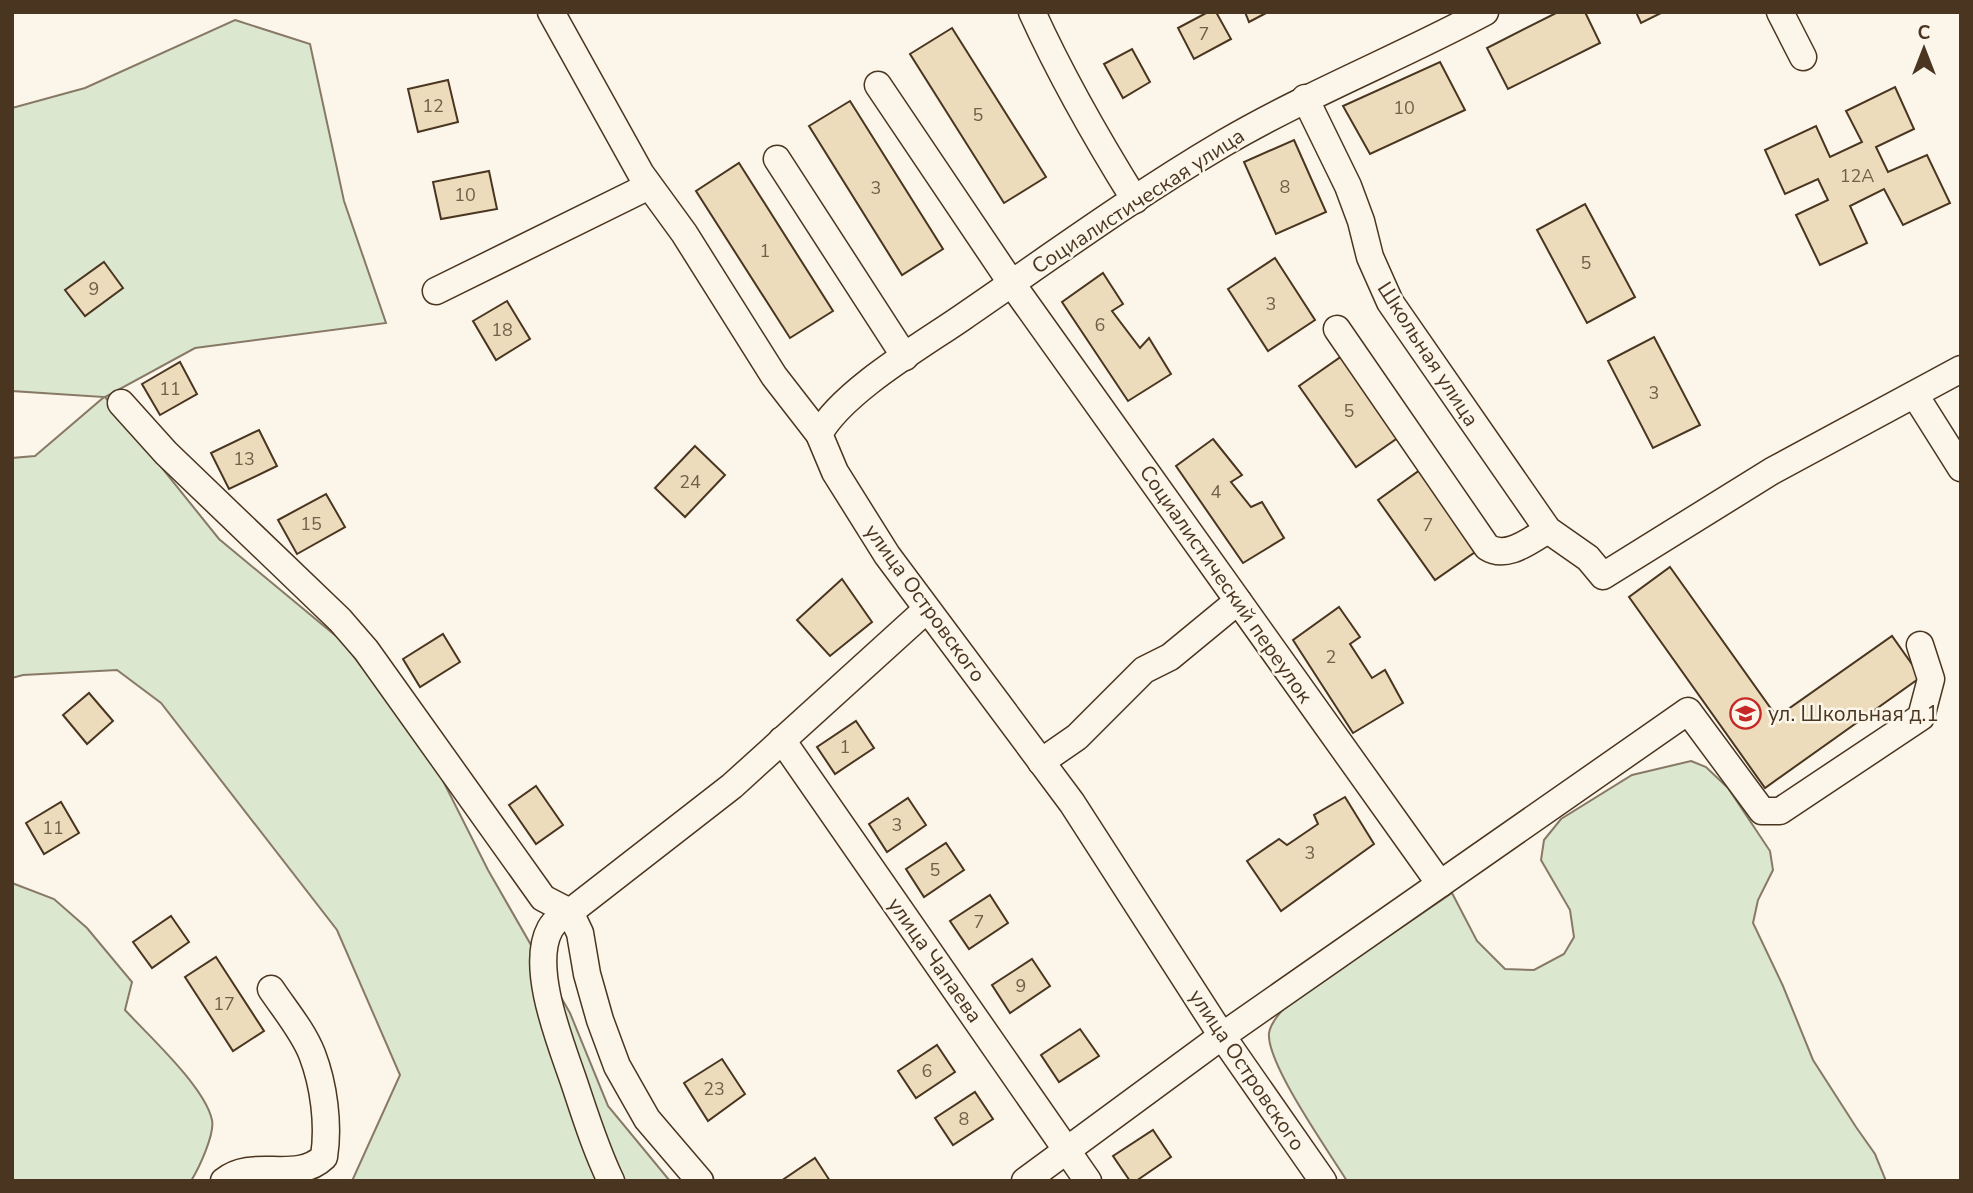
<svg xmlns="http://www.w3.org/2000/svg" width="1973" height="1193" viewBox="0 0 1973 1193" font-family="'Nunito Sans',sans-serif">
<style>
.green{fill:#dce7d0;stroke:#887966;stroke-width:2}
.building{fill:#ecdcbc;stroke:#4a3520;stroke-width:2}
.lines{fill:none;stroke-linecap:round;stroke-linejoin:round}
.minor-casing{stroke:#4a3520;stroke-width:29}
.minor{stroke:#fbf6e9;stroke-width:26}
.labels{text-anchor:middle;stroke-width:5;stroke-linejoin:round;paint-order:stroke}
.number-label{font-size:18px;fill:#725f47}
.street-label{font-size:21px;fill:#4a3520;stroke:#fbf6e9}
.poi-label{font-size:21px;fill:#4a3520;stroke:#fbf6e9;text-anchor:start}
</style>
<rect width="100%" height="100%" fill="#fbf6e9"/>
<!-- green -->
<g class="green">
<path d="M235 20 310 44 344 201 386 323 195 348 105 397 219 539 342 641 432 759 488 870 570 1013 608 1106 670 1181H352L400 1075 337 930 161 703 117 670 23 675 12 678V458L35 456 104 397 12 391V108L85 88Z"/>
<path d="M1691 761 1706 767 1728 788 1770 851 1773 870 1758 900 1753 923 1783 986 1813 1060 1856 1127 1875 1154 1886 1181H1347C1329 1152 1266 1063 1269 1033 1271 1022 1280 1013 1286 1006L1452 893 1477 941 1505 969 1534 970 1564 954 1574 937 1570 910 1541 860 1544 840 1561 819 1632 775Z"/>
<path d="M12 883 54 899 87 928 132 982 125 1010C149 1036 205 1087 212 1120 215 1134 199 1168 191 1181H12Z"/>
</g>
<!-- building -->
<g class="building">
<path d="M1208 12H1216L1231 39 1194 59 1178 28Z"/>
<path d="M1245 12H1268L1249 22Z"/>
<path d="M1558 12H1585L1600 43 1508 89 1487 48Z"/>
<path d="M1636 12H1663L1641 23Z"/>
<path d="M952 28 1046 177 1004 203 910 54Z"/>
<path d="M1132 49 1150 82 1123 98 1104 64Z"/>
<path d="M1440 62 1465 110 1370 154 1343 106Z"/>
<path d="M448 80 458 122 418 132 408 89Z"/>
<path d="M1895 87 1914 129 1876 147 1888 172 1927 155 1950 203 1903 225 1884 189 1850 206 1867 243 1820 265 1796 215 1828 200 1818 179 1785 194 1765 150 1816 126 1830 157 1862 142 1846 111Z"/>
<path d="M850 101 943 249 902 275 809 126Z"/>
<path d="M1294 140 1326 212 1276 234 1244 162Z"/>
<path d="M739 163 833 311 790 338 696 191Z"/>
<path d="M489 171 497 209 441 219 433 182Z"/>
<path d="M1585 204 1635 297 1587 323 1537 230Z"/>
<path d="M1275 258 1315 320 1268 351 1228 289Z"/>
<path d="M104 262 123 288 85 316 65 290Z"/>
<path d="M1103 273 1123 304 1112 311 1140 348 1149 338 1171 374 1128 401 1062 302Z"/>
<path d="M507 301 530 339 496 360 473 321Z"/>
<path d="M1654 337 1700 425 1653 448 1608 361Z"/>
<path d="M1342 356 1399 437 1356 467 1299 386Z"/>
<path d="M180 362 197 394 160 415 142 384Z"/>
<path d="M259 430 277 466 229 489 211 453Z"/>
<path d="M1213 439 1242 475 1231 482 1251 507 1262 502 1284 538 1243 563 1176 466Z"/>
<path d="M695 446 725 475 685 517 655 488Z"/>
<path d="M1420 470 1478 550 1435 580 1378 500Z"/>
<path d="M326 494 345 527 297 554 278 520Z"/>
<path d="M1670 567 1777 717 1892 636 1921 677 1765 788 1629 597Z"/>
<path d="M842 579 872 622 830 656 797 620Z"/>
<path d="M1339 607 1360 637 1350 644 1372 678 1385 670 1403 703 1353 733 1293 640Z"/>
<path d="M443 634 460 662 420 687 403 659Z"/>
<path d="M89 693 113 721 87 744 63 715Z"/>
<path d="M856 721 874 748 835 774 817 747Z"/>
<path d="M536 786 563 825 536 844 509 805Z"/>
<path d="M1345 797 1374 844 1281 911 1247 861 1279 839 1287 845 1318 824 1314 815Z"/>
<path d="M908 798 926 825 887 852 869 824Z"/>
<path d="M61 802 79 833 44 854 26 823Z"/>
<path d="M946 843 964 870 924 897 906 869Z"/>
<path d="M990 895 1008 923 969 949 950 921Z"/>
<path d="M171 916 189 942 152 968 133 942Z"/>
<path d="M216 957 264 1031 233 1051 185 977Z"/>
<path d="M1032 959 1050 986 1010 1013 992 985Z"/>
<path d="M1080 1029 1099 1056 1059 1082 1041 1055Z"/>
<path d="M937 1045 955 1072 916 1098 898 1071Z"/>
<path d="M722 1059 745 1094 708 1121 684 1083Z"/>
<path d="M975 1092 993 1119 953 1145 935 1118Z"/>
<path d="M1153 1130 1171 1157 1136 1181H1130L1113 1156Z"/>
<path d="M815 1158 830 1181H781Z"/>
</g>
<g class="lines">
<defs>
<g id="minor">
<path d="M551 12 641 174 684 233 774 376 819 434 835 472 887 555 1072 803 1222 1036 1323 1181"/>
<path d="M1032 12C1062 78 1097 139 1135 200"/>
<path d="M1780 12 1803 57"/>
<path d="M878 85 1012 284 1440 884"/>
<path d="M1305 98 1348 186 1361 221 1370 257 1390 302 1548 530 1588 558 1603 576 1772 471 1961 369"/>
<path d="M777 159 905 357"/>
<path d="M436 291 649 186"/>
<path d="M1337 329 1487 547C1507 560 1530 540 1548 530"/>
<path d="M1915 395 1961 468"/>
<path d="M121 403 166 453 340 620 366 650 543 898 570 912"/>
<path d="M819 434C843 391 921 346 963 317 1049 258 1134 196 1224 143 1308 94 1399 58 1485 12"/>
<path d="M782 740 1088 1181"/>
<path d="M1041 762 1077 737 1144 670 1170 657 1238 601"/>
<path d="M570 912 580 933 587 974 600 1020 617 1066 647 1119 700 1181"/>
<path d="M224 1181C253 1157 296 1184 324 1157 329 1125 324 1085 312 1054 303 1031 285 1010 271 989"/>
<path d="M611 1181C596 1150 586 1118 575 1085 562 1046 529 968 550 929 555 920 562 916 570 912L732 786 926 610"/>
<path d="M1025 1181 1222 1036 1688 711 1762 811H1780L1921 717 1931 679 1920 645"/>
</g>
</defs>
<!-- minor casing -->
<use href="#minor" class="minor-casing"/>
<!-- minor -->
<use href="#minor" class="minor"/>
</g>
<!-- icons -->
<defs>
<symbol id="school-ring" viewBox="-11 -11 22 22"><circle r="9.5" fill="#fbf6e9" stroke="#c62828" stroke-width="1.5"/><path d="M0-5L7-2L0 1L-7-2ZM-4 1L0 2.5L4 1V4Q0 6-4 4Z" fill="#c62828"/></symbol>
</defs>
<g fill-rule="evenodd">
<use href="#school-ring" x="1728" y="696" width="35" height="35"/>
</g>
<g class="labels">
<!-- number labels -->
<g class="number-label">
<text x="1204" y="40">7</text>
<text x="433" y="112">12</text>
<text x="1404" y="114">10</text>
<text x="978" y="121">5</text>
<text x="1857" y="182">12А</text>
<text x="1285" y="193">8</text>
<text x="876" y="194">3</text>
<text x="465" y="201">10</text>
<text x="765" y="257">1</text>
<text x="1586" y="269">5</text>
<text x="94" y="295">9</text>
<text x="1271" y="310">3</text>
<text x="1100" y="331">6</text>
<text x="502" y="336">18</text>
<text x="170" y="395">11</text>
<text x="1654" y="399">3</text>
<text x="1349" y="417">5</text>
<text x="244" y="465">13</text>
<text x="690" y="488">24</text>
<text x="1216" y="498">4</text>
<text x="311" y="530">15</text>
<text x="1428" y="531">7</text>
<text x="1331" y="663">2</text>
<text x="845" y="753">1</text>
<text x="897" y="831">3</text>
<text x="53" y="834">11</text>
<text x="1310" y="859">3</text>
<text x="935" y="876">5</text>
<text x="979" y="928">7</text>
<text x="1021" y="992">9</text>
<text x="224" y="1010">17</text>
<text x="927" y="1077">6</text>
<text x="714" y="1095">23</text>
<text x="964" y="1125">8</text>
</g>
<!-- street labels -->
<g class="street-label">
<text transform="translate(1138 201) rotate(-33)" y="7">Социалистическая улица</text>
<text transform="translate(1428 354) rotate(57)" y="7">Школьная улица</text>
<text transform="translate(1226 584) rotate(55)" y="7">Социалистический переулок</text>
<text transform="translate(925 603) rotate(54)" y="7">улица Островского</text>
<text transform="translate(935 960) rotate(55)" y="7">улица Чапаева</text>
<text transform="translate(1247 1070) rotate(56)" y="7">улица Островского</text>
</g>
<!-- poi labels -->
<g class="poi-label">
<text x="1768" y="721">ул. Школьная д.1</text>
</g>
</g>
<!-- border -->
<rect width="1973" height="1193" fill="none" stroke="#4a3520" stroke-width="28"/>
<!-- north arrow -->
<g transform="translate(1924 49)" stroke="#fbf6e9" stroke-width="5" paint-order="stroke">
<path d="M0-5L12 26L0 18L-12 26Z" fill="#4a3520"/>
<text y="-10" font-size="19" font-weight="bold" text-anchor="middle" fill="#4a3520">С</text>
</g>
</svg>
